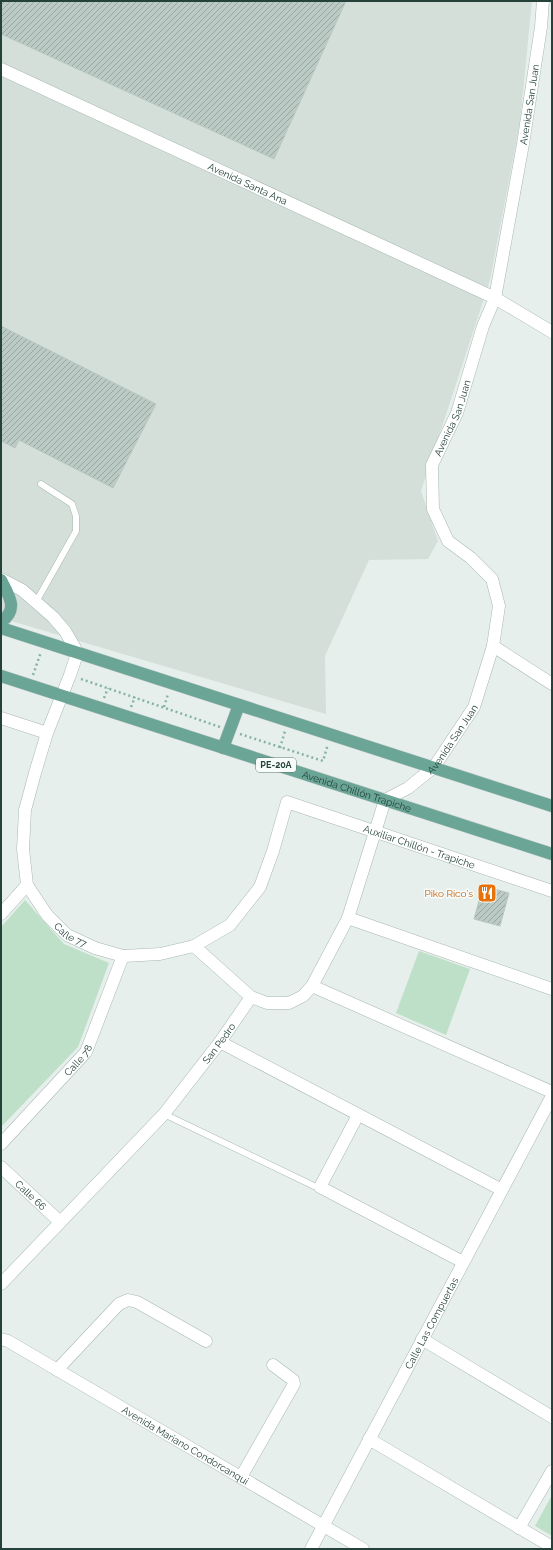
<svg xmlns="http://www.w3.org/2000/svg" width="553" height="1550" viewBox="0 0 553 1550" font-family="Raleway,sans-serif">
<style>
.built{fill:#d4dfda}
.park{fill:#bfe0c8}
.building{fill:url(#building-hatch);stroke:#b8c9c2}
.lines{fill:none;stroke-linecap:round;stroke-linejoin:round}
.service-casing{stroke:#a8b8b2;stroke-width:7}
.minor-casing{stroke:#a8b8b2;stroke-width:13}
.tertiary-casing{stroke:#a8b8b2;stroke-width:13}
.primary-casing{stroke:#c2cac8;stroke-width:13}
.path{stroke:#86b3a5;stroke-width:2.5;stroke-dasharray:2 3;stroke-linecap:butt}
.service{stroke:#fff;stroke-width:6}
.minor{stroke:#fff;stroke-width:12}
.tertiary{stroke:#fff;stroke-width:12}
.primary{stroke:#6aa596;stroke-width:12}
.labels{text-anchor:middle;stroke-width:3;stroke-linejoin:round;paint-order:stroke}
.shield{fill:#f7fbf9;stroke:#637a73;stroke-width:1}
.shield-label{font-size:9px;font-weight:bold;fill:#24423a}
.street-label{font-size:10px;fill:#24423a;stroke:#f7fbf9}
.food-label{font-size:10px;fill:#c56008;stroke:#f7fbf9;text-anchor:end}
</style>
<defs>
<pattern id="building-hatch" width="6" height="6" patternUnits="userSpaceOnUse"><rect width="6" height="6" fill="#bbcac4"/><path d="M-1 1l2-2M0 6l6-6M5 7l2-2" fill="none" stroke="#98a6a0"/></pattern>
</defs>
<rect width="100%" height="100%" fill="#e6efeb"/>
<!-- built -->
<path class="built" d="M1 1H532L520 122 490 280 421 491 438 541 428 559 369 560 325 656 326 714 1 618Z"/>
<!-- park -->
<g class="park">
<path d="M25 900 64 944 109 963 78 1047 1 1127V927Z"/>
<path d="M419 951 470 969 446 1035 396 1013Z"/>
<path d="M552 1495V1536L535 1526Z"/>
</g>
<!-- building -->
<g class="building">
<path d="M1 1H346L274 159 1 34Z"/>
<path d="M1 326 156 404 113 488 19 440 15 448 1 441Z"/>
<path d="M483 886 509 893 500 926 474 919Z"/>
</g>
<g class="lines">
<defs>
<g id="service">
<path d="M36 602 76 531V516L72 504 41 484"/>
<path d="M164 1114 314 1186 320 1187"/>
</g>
<g id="minor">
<path id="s1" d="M1 69 495 298 552 332"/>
<path id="s2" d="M1 579 22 590 53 617 65 631 75 648 76 657 70 675 47 733 35 773 25 810 23 849 27 885 47 915 67 935 95 948 123 956 160 954 194 946 230 925 260 887 273 851 287 802 552 891"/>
<path d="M493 646 552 684"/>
<path d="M1 718 47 733"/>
<path d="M1 914 27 885"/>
<path d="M348 918 552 989"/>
<path d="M194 946 251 997"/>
<path d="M312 986 552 1092"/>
<path d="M220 1042 502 1190"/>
<path d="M358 1115 320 1187 463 1262"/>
<path id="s3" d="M1 1144 86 1052 123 956"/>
<path id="s4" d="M1 1167 60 1222"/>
<path id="s5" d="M1 1284 164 1114 220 1042 251 997 267 1003H289L303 996 312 986 348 918 385 800 408 788 434 767 474 707 493 646 499 606 492 579 471 558 448 541 433 509 432 465 457 413 483 326 495 298 523 144 541 27 543 1"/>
<path d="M422 1339 552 1417"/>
<path d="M57 1370 119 1304 128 1300 137 1302 206 1341"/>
<path d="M369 1439 552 1547"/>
<path d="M241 1477 294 1384 293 1380 273 1365"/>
<path d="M519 1528 552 1471"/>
<path id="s6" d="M311 1549 552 1096"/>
</g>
<g id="tertiary">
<path id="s7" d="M1 1339 8 1341 363 1549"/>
</g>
<g id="primary">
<path d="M1 580C9 596 19 609 1 622"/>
<path d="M1 628 552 806"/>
<path id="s8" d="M1 676 552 854"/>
<path d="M223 748 239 705"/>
</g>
</defs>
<!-- service casing -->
<use href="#service" class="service-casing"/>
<!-- minor casing -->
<use href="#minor" class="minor-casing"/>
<!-- tertiary casing -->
<use href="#tertiary" class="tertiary-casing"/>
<!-- primary casing -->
<use href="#primary" class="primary-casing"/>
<!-- path -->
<g class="path">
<path d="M33 675 41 652"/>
<path d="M81 679 220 727"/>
<path d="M104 698 108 688"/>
<path d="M131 707 135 697"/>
<path d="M164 707 168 694"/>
<path d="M240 734 323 761 328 744"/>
<path d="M280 748 285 731"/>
</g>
<!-- service -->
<use href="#service" class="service"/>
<!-- minor -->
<use href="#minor" class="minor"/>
<!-- tertiary -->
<use href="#tertiary" class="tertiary"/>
<!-- primary -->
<use href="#primary" class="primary"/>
</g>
<!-- icons -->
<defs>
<symbol id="restaurant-square" viewBox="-11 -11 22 22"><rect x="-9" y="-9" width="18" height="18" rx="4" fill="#e8710a" stroke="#f7fbf9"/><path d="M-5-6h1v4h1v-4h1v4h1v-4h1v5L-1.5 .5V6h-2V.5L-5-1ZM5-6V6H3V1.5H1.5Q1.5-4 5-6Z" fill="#fff"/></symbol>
</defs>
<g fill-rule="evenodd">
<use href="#restaurant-square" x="476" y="882" width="22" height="22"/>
</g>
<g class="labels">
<!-- shield labels -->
<rect class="shield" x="256" y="758" width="40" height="14" rx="3"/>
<g class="shield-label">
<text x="276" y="768">PE-20A</text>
</g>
<!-- street labels -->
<g class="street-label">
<text dy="4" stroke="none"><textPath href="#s5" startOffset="1427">Avenida San Juan</textPath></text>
<text dy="4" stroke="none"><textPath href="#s1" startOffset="272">Avenida Santa Ana</textPath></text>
<text dy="4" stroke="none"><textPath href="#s5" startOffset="1103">Avenida San Juan</textPath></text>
<text dy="4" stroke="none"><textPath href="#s5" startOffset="743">Avenida San Juan</textPath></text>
<text dy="4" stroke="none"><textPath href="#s8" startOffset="374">Avenida Chillón Trapiche</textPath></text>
<text dy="4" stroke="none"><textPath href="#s2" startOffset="864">Auxiliar Chillón - Trapiche</textPath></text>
<text dy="4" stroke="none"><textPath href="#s2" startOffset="416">Calle 77</textPath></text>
<text dy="4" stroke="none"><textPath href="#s5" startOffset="325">San Pedro</textPath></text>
<text dy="4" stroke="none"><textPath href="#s3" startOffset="114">Calle 78</textPath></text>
<text dy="4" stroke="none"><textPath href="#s4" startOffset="41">Calle 66</textPath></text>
<text dy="4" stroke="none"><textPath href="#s6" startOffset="256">Calle Las Compuertas</textPath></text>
<text dy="4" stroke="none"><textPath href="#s7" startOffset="213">Avenida Mariano Condorcanqui</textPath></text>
</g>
<!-- food labels -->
<g class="food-label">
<text x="473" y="897">Piko Rico's</text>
</g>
</g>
<!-- border -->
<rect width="553" height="1550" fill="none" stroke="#24423a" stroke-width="4"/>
</svg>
